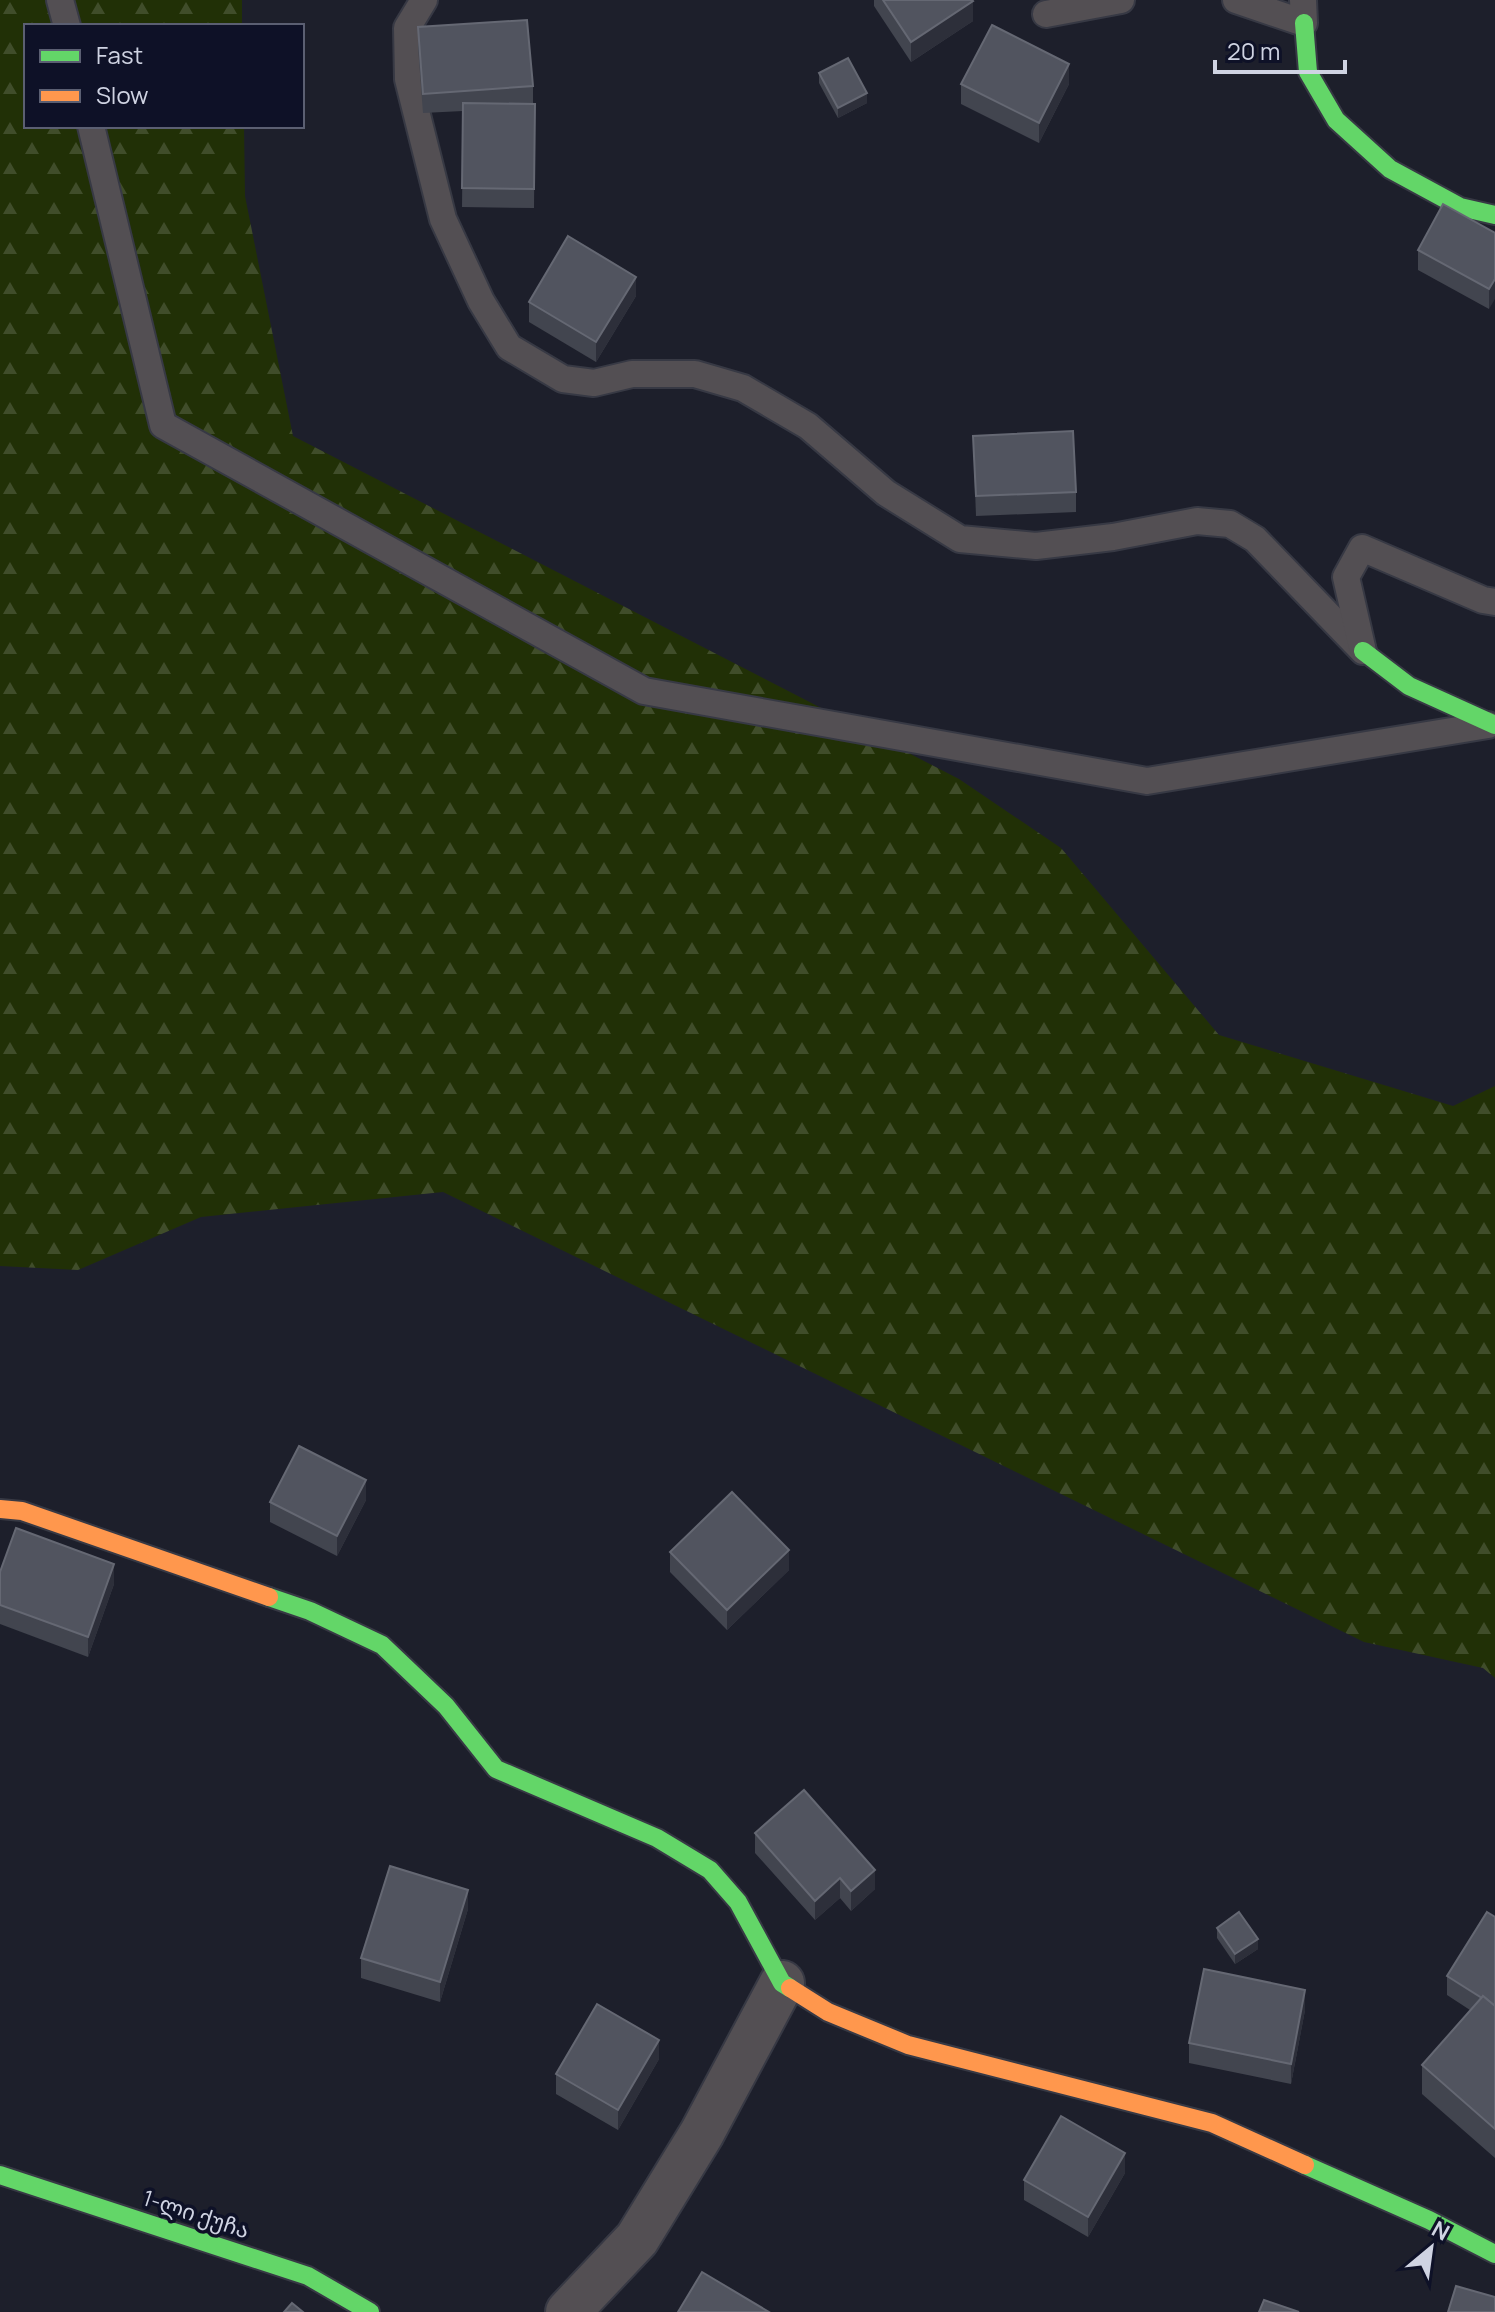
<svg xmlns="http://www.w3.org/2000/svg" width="1495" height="2312" viewBox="0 0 1495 2312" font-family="Manrope,'Noto Sans Georgian',sans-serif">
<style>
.forest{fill:url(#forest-firs)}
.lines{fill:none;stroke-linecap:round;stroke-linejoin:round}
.lane-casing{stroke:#373944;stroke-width:30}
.street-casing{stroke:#373944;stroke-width:48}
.fast-casing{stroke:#373944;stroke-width:22}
.slow-casing{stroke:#373944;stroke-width:22}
.lane{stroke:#534f53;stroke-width:26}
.street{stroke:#534f53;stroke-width:44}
.fast{stroke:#63d668;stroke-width:18}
.slow{stroke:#ff974d;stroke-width:18}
.wall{fill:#42454f}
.shaded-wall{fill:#2d2f3a}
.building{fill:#51545f;stroke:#656873;stroke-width:2}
.labels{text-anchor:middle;stroke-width:7;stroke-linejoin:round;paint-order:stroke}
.street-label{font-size:22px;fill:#cfd3e2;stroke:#0e1127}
</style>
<defs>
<pattern id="forest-firs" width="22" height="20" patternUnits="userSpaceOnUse" patternTransform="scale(2)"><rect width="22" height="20" fill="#213006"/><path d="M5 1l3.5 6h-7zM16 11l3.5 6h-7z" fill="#404d2a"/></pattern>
</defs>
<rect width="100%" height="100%" fill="#1d1f2b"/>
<!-- forest -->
<path class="forest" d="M0 0H242V26H26V126H244L245 196 293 436 959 779 1061 848 1219 1035 1453 1106 1495 1086V1678L1483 1668 1364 1642 443 1192 201 1217 78 1270 0 1266Z"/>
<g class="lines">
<defs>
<g id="lane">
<path d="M60 0 67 26"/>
<path d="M424 0 407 28 408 79 443 219 481 301 509 347 563 379 594 383 632 374H695L743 388 808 426 886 493 960 539 1036 546 1113 537 1197 521 1230 524 1255 539 1363 651"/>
<path d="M1236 0 1304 23 1303 0"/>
<path d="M1046 14 1121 0"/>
<path d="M91 126 163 425 644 691 1147 781 1488 725"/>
<path d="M1362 647 1346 577 1362 548 1483 600 1495 602"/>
</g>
<path id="street" d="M568 2312 637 2239 702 2133 782 1983"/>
<g id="fast">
<path d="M1304 23 1308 72 1336 120 1390 169 1460 207 1495 215"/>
<path d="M1363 651 1409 686 1495 725"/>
<path d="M269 1597 310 1611 382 1645 446 1706 496 1769 657 1838 710 1870 738 1902 782 1983 790 1988"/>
<path d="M1305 2165 1429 2220 1495 2254"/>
<path d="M0 2175 308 2276 370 2312"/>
</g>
<g id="slow">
<path d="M0 1509 22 1511 269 1597"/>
<path d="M790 1988 828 2012 908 2045 1212 2123 1305 2165"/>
</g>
</defs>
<!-- lane casing -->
<use href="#lane" class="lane-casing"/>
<!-- street casing -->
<use href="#street" class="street-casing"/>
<!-- fast casing -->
<use href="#fast" class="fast-casing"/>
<!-- slow casing -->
<use href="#slow" class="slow-casing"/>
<!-- lane -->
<use href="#lane" class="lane"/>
<!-- street -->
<use href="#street" class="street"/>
<!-- fast -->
<use href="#fast" class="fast"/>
<!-- slow -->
<use href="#slow" class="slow"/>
</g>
<!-- wall -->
<g class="wall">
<path d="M874 0H972L973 21 911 62 874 6Z"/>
<path d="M418 27 533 86V104H535L534 208 462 207 463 111 423 113 418 47Z"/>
<path d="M819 73 867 103 838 118 819 83Z"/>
<path d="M961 84H1069L1039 143 961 104Z"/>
<path d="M1495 233 1489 309 1418 270V250Z"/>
<path d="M636 296 596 362 529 322V302Z"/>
<path d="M973 436 1076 492V512L976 516Z"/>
<path d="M366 1500 337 1556 270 1522V1502Z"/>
<path d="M670 1552 789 1570 727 1630 670 1572Z"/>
<path d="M0 1572 114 1584 88 1657 0 1624Z"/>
<path d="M755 1833 875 1889 851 1911 840 1898 815 1920 755 1853Z"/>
<path d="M468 1909 440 2002 361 1978V1958Z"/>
<path d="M1495 1917V2158L1422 2094V2065L1470 2010 1447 1995V1976Z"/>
<path d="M1217 1928 1258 1949 1235 1964 1217 1938Z"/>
<path d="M1305 2010 1291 2084 1189 2063V2043Z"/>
<path d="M659 2059 618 2130 556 2094V2074Z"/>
<path d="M1125 2173 1088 2237 1024 2200V2180Z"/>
</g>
<!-- shaded-wall -->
<g class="shaded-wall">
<path d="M973 1V21L911 62V42Z"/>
<path d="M1069 64V84L1039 143V123Z"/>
<path d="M867 93V103L838 118V108Z"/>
<path d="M636 277V296L596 362V342Z"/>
<path d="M1495 279V299L1489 309V289Z"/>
<path d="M366 1480V1500L337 1556V1536Z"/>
<path d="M789 1550V1570L727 1630V1610Z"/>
<path d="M114 1564V1584L88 1657V1637Z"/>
<path d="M875 1870V1889L851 1911V1891Z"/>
<path d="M840 1878V1898L815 1920V1901Z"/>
<path d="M468 1890V1909L440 2002V1982Z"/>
<path d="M1258 1939V1949L1235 1964V1954Z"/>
<path d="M1305 1990V2010L1291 2084V2064Z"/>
<path d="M659 2040V2059L618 2130V2110Z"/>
<path d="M1125 2153V2173L1088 2237V2217Z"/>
</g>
<!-- building -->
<g class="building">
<path d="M883 0H972L973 1 911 42Z"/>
<path d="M527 20 533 86 423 94 418 27Z"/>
<path d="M992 25 1069 64 1039 123 961 84Z"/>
<path d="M848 58 867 93 838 108 819 73Z"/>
<path d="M463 103 535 104 534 189 462 188Z"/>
<path d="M1443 204 1495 233V279L1489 289 1418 250Z"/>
<path d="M568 236 636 277 596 342 529 302Z"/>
<path d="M1073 431 1076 492 976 496 973 436Z"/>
<path d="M299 1446 366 1480 337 1536 270 1502Z"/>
<path d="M732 1492 789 1550 727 1610 670 1552Z"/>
<path d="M16 1528 114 1564 88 1637 0 1605V1572Z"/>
<path d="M804 1790 875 1870 851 1891 840 1878 815 1901 755 1833Z"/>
<path d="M390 1866 468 1890 440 1982 361 1958Z"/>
<path d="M1239 1912 1258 1939 1235 1954 1217 1928Z"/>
<path d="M1487 1912 1495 1917V2006L1483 1996 1482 1998 1447 1976Z"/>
<path d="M1204 1969 1305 1990 1291 2064 1189 2043Z"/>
<path d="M1483 1996 1495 2006V2129L1422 2065Z"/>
<path d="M597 2004 659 2040 618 2110 556 2074Z"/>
<path d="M1061 2116 1125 2153 1088 2217 1024 2180Z"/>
<path d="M702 2272 769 2312H678Z"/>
<path d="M1456 2286 1495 2297V2312H1448Z"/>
<path d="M1264 2300 1299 2312H1259Z"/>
<path d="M292 2303 303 2312H284Z"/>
</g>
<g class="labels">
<!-- street labels -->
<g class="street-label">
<text transform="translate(196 2214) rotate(18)" y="8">1-ლი ქუჩა</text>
</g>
</g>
<!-- legend -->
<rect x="24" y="24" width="280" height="104" fill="#0e1127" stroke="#5b5f72" stroke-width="2"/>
<rect x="40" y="50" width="40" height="12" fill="#63d668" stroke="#5b5f72" stroke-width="2"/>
<text x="96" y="64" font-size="24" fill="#cfd3e2">Fast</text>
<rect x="40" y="90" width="40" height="12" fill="#ff974d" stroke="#5b5f72" stroke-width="2"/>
<text x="96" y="104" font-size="24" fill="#cfd3e2">Slow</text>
<!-- north arrow -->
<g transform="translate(1431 2248) rotate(29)" stroke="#0e1127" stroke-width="6" paint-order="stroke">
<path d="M0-6L14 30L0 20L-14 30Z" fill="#cfd3e2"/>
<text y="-12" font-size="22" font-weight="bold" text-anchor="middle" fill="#cfd3e2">N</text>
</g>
<!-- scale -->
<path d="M1215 60v12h130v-12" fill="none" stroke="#cfd3e2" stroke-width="4"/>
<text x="1227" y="60" font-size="24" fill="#cfd3e2" stroke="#0e1127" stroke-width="6" paint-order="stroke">20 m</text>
</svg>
